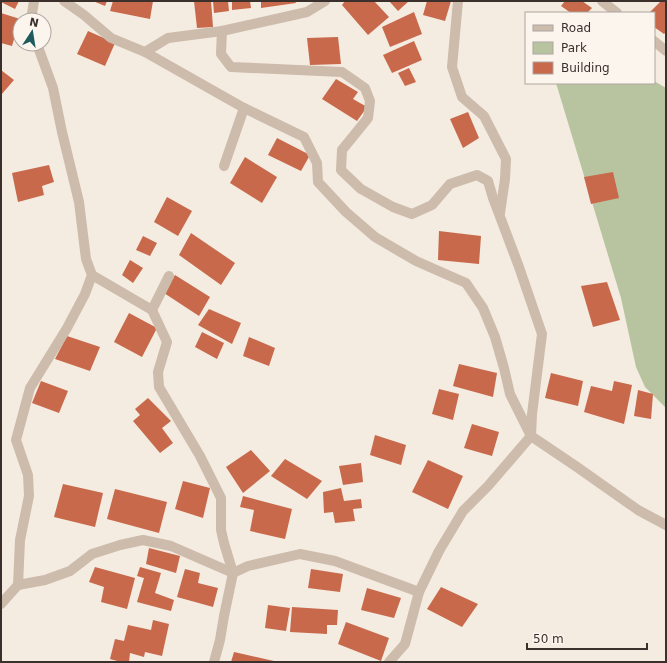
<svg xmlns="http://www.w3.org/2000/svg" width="667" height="663" viewBox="0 0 667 663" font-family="'DejaVu Sans',sans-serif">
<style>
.green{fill:#b8c4a0}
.building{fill:#c8694b}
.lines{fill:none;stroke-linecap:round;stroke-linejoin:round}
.street{stroke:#cdbbac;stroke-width:10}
</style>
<rect width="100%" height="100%" fill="#f4ebe1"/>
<!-- green -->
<path class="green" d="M654 81 666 88V408L645 387 636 367 621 298 556 83H654Z"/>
<!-- building -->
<g class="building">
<path d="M1 1H19L15 9 1 2Z"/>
<path d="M93 1H107L105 6Z"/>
<path d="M113 1H153L150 19 110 11Z"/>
<path d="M194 1H211L213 27 197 28Z"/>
<path d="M213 1H228L229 11 214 13Z"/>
<path d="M232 1H250L251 8 232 10Z"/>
<path d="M261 1H295L296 3 261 8Z"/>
<path d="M345 1H374L389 17 368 35 342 5Z"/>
<path d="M389 1H409L398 11Z"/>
<path d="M427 1H451L445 21 423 15Z"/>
<path d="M565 1H582L592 8 587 13H571L561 6Z"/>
<path d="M661 1H666V32L664 34 654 27V13H649Z"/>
<path d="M414 12 422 34 390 47 382 27Z"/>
<path d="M1 13 20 19 12 46 1 43Z"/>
<path d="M88 31 115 43 105 66 77 54Z"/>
<path d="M338 37 341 64 310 65 307 38Z"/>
<path d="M414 41 422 60 392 73 383 55Z"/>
<path d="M409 68 416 82 405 86 398 73Z"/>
<path d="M1 70 14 80 1 95Z"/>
<path d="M336 79 358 92 353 99 367 107 357 121 322 99Z"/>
<path d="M468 112 479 138 463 148 450 119Z"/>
<path d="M277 138 310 155 301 171 268 155Z"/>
<path d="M245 157 277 177 262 203 230 183Z"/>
<path d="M49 165 54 182 42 186 44 195 18 202 12 173Z"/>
<path d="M613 172 619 198 591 204 584 177Z"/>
<path d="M167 197 192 211 178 236 154 222Z"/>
<path d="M439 231 481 236 479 264 438 260Z"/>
<path d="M191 233 235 263 221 285 179 255Z"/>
<path d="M143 236 157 243 150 256 136 250Z"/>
<path d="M130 260 143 268 133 283 122 275Z"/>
<path d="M175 275 210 297 199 316 164 293Z"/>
<path d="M607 282 620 320 593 327 581 286Z"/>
<path d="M209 309 241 323 232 344 198 325Z"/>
<path d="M129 313 157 328 142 357 114 342Z"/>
<path d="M202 332 224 343 217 359 195 347Z"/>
<path d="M67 336 100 347 90 371 55 359Z"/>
<path d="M249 337 275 348 269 366 243 356Z"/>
<path d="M459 364 497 373 493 397 453 386Z"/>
<path d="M551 373 583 381 578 406 545 398Z"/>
<path d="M41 381 68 391 59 413 32 403Z"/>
<path d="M614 381 632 385 624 424 584 412 591 386 612 391Z"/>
<path d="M439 389 459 394 453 420 432 414Z"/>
<path d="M638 390 653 394 651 419 634 416Z"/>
<path d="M148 398 171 421 162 428 173 443 160 453 133 421 140 415 135 409Z"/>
<path d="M472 424 499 432 492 456 464 448Z"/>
<path d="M375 435 406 445 401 465 370 455Z"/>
<path d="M251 450 270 471 243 493 226 467Z"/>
<path d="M285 459 322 481 307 499 271 476Z"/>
<path d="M428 460 463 476 448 509 412 492Z"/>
<path d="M361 463 363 482 343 485 339 466Z"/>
<path d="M183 481 210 488 203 518 175 509Z"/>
<path d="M63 484 103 493 95 527 54 517Z"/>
<path d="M341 488 344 501 361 499 362 508 353 509 355 521 335 523 333 512 324 513 323 492Z"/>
<path d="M115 489 167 502 159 533 107 519Z"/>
<path d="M243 496 292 509 285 539 250 531 254 510 240 507Z"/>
<path d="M149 548 180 556 176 573 146 564Z"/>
<path d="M95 567 135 578 127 609 101 602 104 587 89 582Z"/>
<path d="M140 567 161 573 155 593 174 600 171 611 137 602 144 578 137 576Z"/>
<path d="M185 569 200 573 198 583 218 588 213 607 177 597Z"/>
<path d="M311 569 343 574 340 592 308 588Z"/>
<path d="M441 587 478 604 462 627 427 609Z"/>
<path d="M367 588 401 598 394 618 361 610Z"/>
<path d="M268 605 290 608 286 631 265 628Z"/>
<path d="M292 607 338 610 337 625H327V634L290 632Z"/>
<path d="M153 620 169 624 162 656 145 652 144 657 130 653 129 662H121L110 659 115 639 124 641 128 625 151 630Z"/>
<path d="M346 622 389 638 381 661 338 644Z"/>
<path d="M234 652 274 661V662H231Z"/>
</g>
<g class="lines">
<!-- street -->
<g class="street">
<path d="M64 1 84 15 111 38 145 52 244 108 304 137 317 163 318 182 346 212 375 237 416 261 466 283 483 308 495 337 504 368 510 394 531 436 488 486 463 511 439 551 419 592 405 644 389 662"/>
<path d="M458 1 452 67 462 97 484 116 506 159 505 179 500 213"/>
<path d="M602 1 617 13"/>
<path d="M31 20 34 1"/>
<path d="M222 31 221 54 231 67 342 72 365 88 370 101 368 118 342 150 341 170 361 189 393 207 412 214 432 205 450 184 477 175 488 181 493 198 519 267 542 334 532 414 531 436 577 467 638 510 666 525"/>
<path d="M654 41 666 51"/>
<path d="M145 52 168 38 222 31 307 12 325 1"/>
<path d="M224 166 244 108"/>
<path d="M92 275 152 310 167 342 158 372 159 387 200 456 221 498V530L224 543 233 573 224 616 220 640 214 662"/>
<path d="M152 310 169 276"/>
<path d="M18 585 45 580 70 571 92 554 120 545 143 540 171 546 233 573 248 566 300 554 335 561 419 592"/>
<path d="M1 604 18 585 20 540 29 496 28 475 16 440 30 388 67 328 85 294 92 275 86 259 79 202 62 132 53 88 37 44"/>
</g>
</g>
<!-- border -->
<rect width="667" height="663" fill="none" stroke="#3b302b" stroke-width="4"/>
<!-- legend -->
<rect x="525" y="12" width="130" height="72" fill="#fbf5ee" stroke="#aea6a0"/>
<rect x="533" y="25" width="20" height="6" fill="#cdbbac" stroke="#aea6a0"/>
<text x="561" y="32" font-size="12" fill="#3b302b">Road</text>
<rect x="533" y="42" width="20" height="12" fill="#b8c4a0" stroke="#aea6a0"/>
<text x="561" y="52" font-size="12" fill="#3b302b">Park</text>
<rect x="533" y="62" width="20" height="12" fill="#c8694b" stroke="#aea6a0"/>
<text x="561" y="72" font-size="12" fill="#3b302b">Building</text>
<!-- north arrow -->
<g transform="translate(32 32) rotate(12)"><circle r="19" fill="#fbf5ee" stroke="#aea6a0"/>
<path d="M0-3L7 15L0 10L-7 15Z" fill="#1f5a5e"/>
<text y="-6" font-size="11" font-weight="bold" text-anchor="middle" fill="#3b302b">N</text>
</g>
<!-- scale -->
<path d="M527 643v6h120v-6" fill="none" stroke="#3b302b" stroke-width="2"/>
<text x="533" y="643" font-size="12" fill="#3b302b" stroke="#fbf5ee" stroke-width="3" paint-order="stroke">50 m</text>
</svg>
